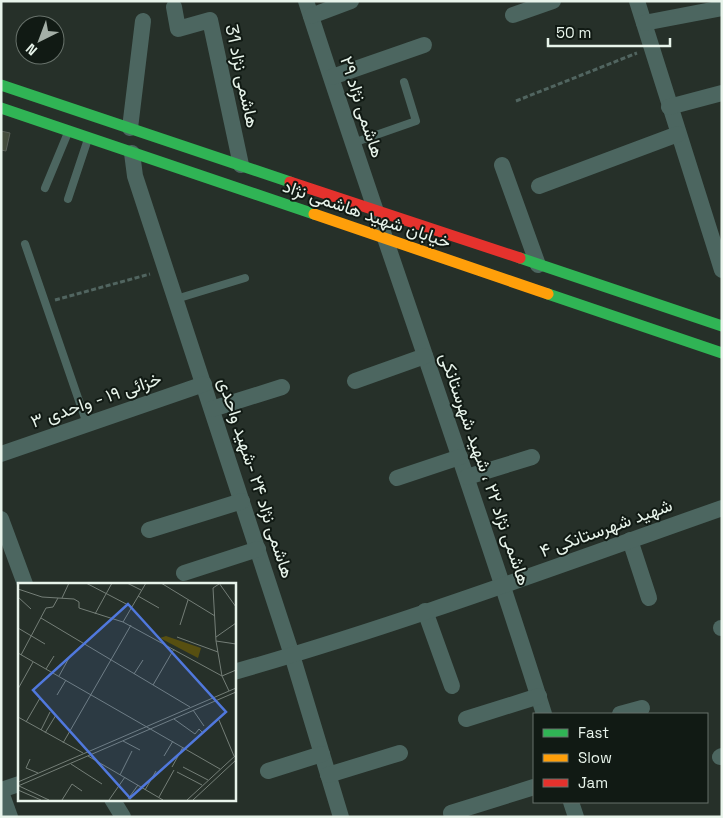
<svg xmlns="http://www.w3.org/2000/svg" width="723" height="818" viewBox="0 0 723 818" font-family="'Space Grotesk',Vazirmatn,sans-serif">
<style>
.building{fill:#424b3b;stroke:#585e56}
.lines{fill:none;stroke-linecap:round;stroke-linejoin:round}
.path{stroke:#516560;stroke-width:3;stroke-dasharray:5 2.5;stroke-linecap:butt}
.lane{stroke:#4c6660;stroke-width:8}
.street{stroke:#4c6660;stroke-width:16}
.fast{stroke:#30b455;stroke-width:11}
.slow{stroke:#ff9f0a;stroke-width:11}
.jam{stroke:#e5322d;stroke-width:11}
.labels{text-anchor:middle;stroke-width:4;stroke-linejoin:round;paint-order:stroke}
.street-label{font-size:18px;fill:#e8f4eb;stroke:#111a14}
.inset-road{fill:none;stroke:#747e77;stroke-width:1}
.view{fill:#5078dd;fill-opacity:0.15;stroke:#5078dd;stroke-width:2.5}
.inset-edge{fill:none;stroke:#e8f4eb;stroke-width:2.5}
</style>
<rect width="100%" height="100%" fill="#263029"/>
<!-- building -->
<path class="building" d="M1 131 10 133 6 151 1 150Z"/>
<g class="lines">
<!-- path -->
<g class="path">
<path d="M516 101 637 53"/>
<path d="M55 300 150 274"/>
</g>
<!-- lane -->
<g class="lane">
<path d="M353 143 416 121 404 82"/>
<path d="M45 188 67 135"/>
<path d="M68 199 87 142"/>
<path d="M25 244 87 424"/>
<path d="M176 299 245 278"/>
</g>
<!-- street -->
<g class="street">
<path d="M306 1C383 240 469 475 544 714"/>
<path d="M637 1 722 270"/>
<path d="M174 7 178 29 210 20 241 165"/>
<path d="M513 15 553 1"/>
<path d="M311 16 351 1"/>
<path d="M644 23 722 8"/>
<path d="M332 77 424 45"/>
<path d="M669 107 722 93"/>
<path d="M130 128 143 21"/>
<path d="M132 153 135 176 292 655 341 817"/>
<path d="M502 165 538 265"/>
<path d="M539 186 678 134"/>
<path d="M355 381 425 356"/>
<path d="M212 409 282 387"/>
<path d="M1 454 204 384"/>
<path d="M467 477 532 457"/>
<path d="M397 478 460 457"/>
<path d="M1 519 25 584"/>
<path d="M149 530 242 501"/>
<path d="M630 540 649 598"/>
<path d="M184 573 258 549"/>
<path d="M425 611 452 686"/>
<path d="M721 628H722"/>
<path d="M234 672C399 625 560 565 722 508"/>
<path d="M620 714 642 708"/>
<path d="M466 719 539 696"/>
<path d="M720 757 722 756"/>
<path d="M268 771 322 754"/>
<path d="M328 775 400 753"/>
<path d="M1 790 19 784"/>
<path d="M1 792 10 817"/>
<path d="M112 799 123 817"/>
<path d="M571 802 576 817"/>
<path d="M451 813 534 787"/>
</g>
<!-- fast -->
<g class="fast">
<path d="M1 85 290 182"/>
<path d="M1 108 314 214"/>
<path d="M520 258 722 326"/>
<path d="M548 294 722 353"/>
</g>
<!-- slow -->
<path class="slow" d="M314 214 548 294"/>
<!-- jam -->
<path class="jam" d="M290 182 520 258"/>
</g>
<g class="labels">
<!-- street labels -->
<g class="street-label">
<text transform="translate(242 76) rotate(78)" y="6">هاشمی نژاد 31</text>
<text transform="translate(362 107) rotate(72)" y="6">هاشمی نژاد ۲۹</text>
<text transform="translate(367 214) rotate(19)" y="6">خیابان شهید هاشمی نژاد</text>
<text transform="translate(96 400) rotate(-19)" y="6">خزائی ۱۹ - واحدی ۳</text>
<text transform="translate(485 469) rotate(71)" y="6">هاشمی نژاد ۲۲ ، شهید شهرستانکی</text>
<text transform="translate(256 478) rotate(72)" y="6">هاشمی نژاد ۲۴ -شهید واحدی</text>
<text transform="translate(606 528) rotate(-20)" y="6">شهید شهرستانکی ۴</text>
</g>
</g>
<!-- overview -->
<g transform="translate(18 583)">
<rect width="218" height="218" fill="#263029"/>
<path d="M148 53 183 65 180 75 142 55Z" fill="#574f11"/>
<path class="inset-road" d="M68 0 114 24M109 0 123 7M143 0 197 33M201 0 218 24M201 1 195 5 198 58 204 93 211 108M0 6 24 14 56 16 61 19V25L105 39 204 93 218 87M120 13 141 25M0 14 13 26M44 15 51 0M77 31 94 0M23 35 172 124M105 39 128 0M162 42 170 17M0 45 27 61M159 54 200 69M198 54 218 40M198 58 218 61M0 70 202 186M3 72 28 25 35 24 40 15M28 86 36 73M116 91 125 77M41 93 51 75M135 102 156 66M0 106 15 79M39 112 48 97M175 127 186 143M0 134 65 170M156 136 177 151 181 146 184 149M201 137 216 173M8 139 22 115M23 147 32 129M27 150 38 132M105 158 122 167M45 160 113 42M70 173 145 217M146 173 155 158M12 176 8 185 20 190M53 181 84 201M154 184 165 164M165 184 190 197M159 189 184 202M102 192 114 168M0 199 218 105M0 203 218 109M1 203 31 217M0 207 23 217M127 207 138 188M141 214 156 187M110 216 120 202M44 217 54 201 64 208M91 217 107 194M169 217 218 172M175 217 218 177"/>
<path class="view" d="M110 21 208 129 112 215 15 107Z"/>
<rect width="218" height="218" class="inset-edge"/>
</g>
<!-- border -->
<rect width="723" height="818" fill="none" stroke="#e8f4eb" stroke-width="5"/>
<!-- legend -->
<rect x="533" y="713" width="175" height="90" fill="#111a14" stroke="#67716a"/>
<rect x="543" y="729" width="25" height="8" fill="#30b455" stroke="#67716a"/>
<text x="578" y="738" font-size="15" fill="#e8f4eb">Fast</text>
<rect x="543" y="754" width="25" height="8" fill="#ff9f0a" stroke="#67716a"/>
<text x="578" y="763" font-size="15" fill="#e8f4eb">Slow</text>
<rect x="543" y="779" width="25" height="8" fill="#e5322d" stroke="#67716a"/>
<text x="578" y="788" font-size="15" fill="#e8f4eb">Jam</text>
<!-- north arrow -->
<g transform="translate(40 40) rotate(222)"><circle r="24" fill="#111a14" stroke="#67716a"/>
<path d="M0-4L9 19L0 12L-9 19Z" fill="#a4afa7"/>
<text y="-8" font-size="14" font-weight="bold" text-anchor="middle" fill="#e8f4eb">N</text>
</g>
<!-- scale -->
<path d="M548 38v8h122v-8" fill="none" stroke="#e8f4eb" stroke-width="2.5"/>
<text x="556" y="38" font-size="15" fill="#e8f4eb" stroke="#111a14" stroke-width="4" paint-order="stroke">50 m</text>
</svg>
